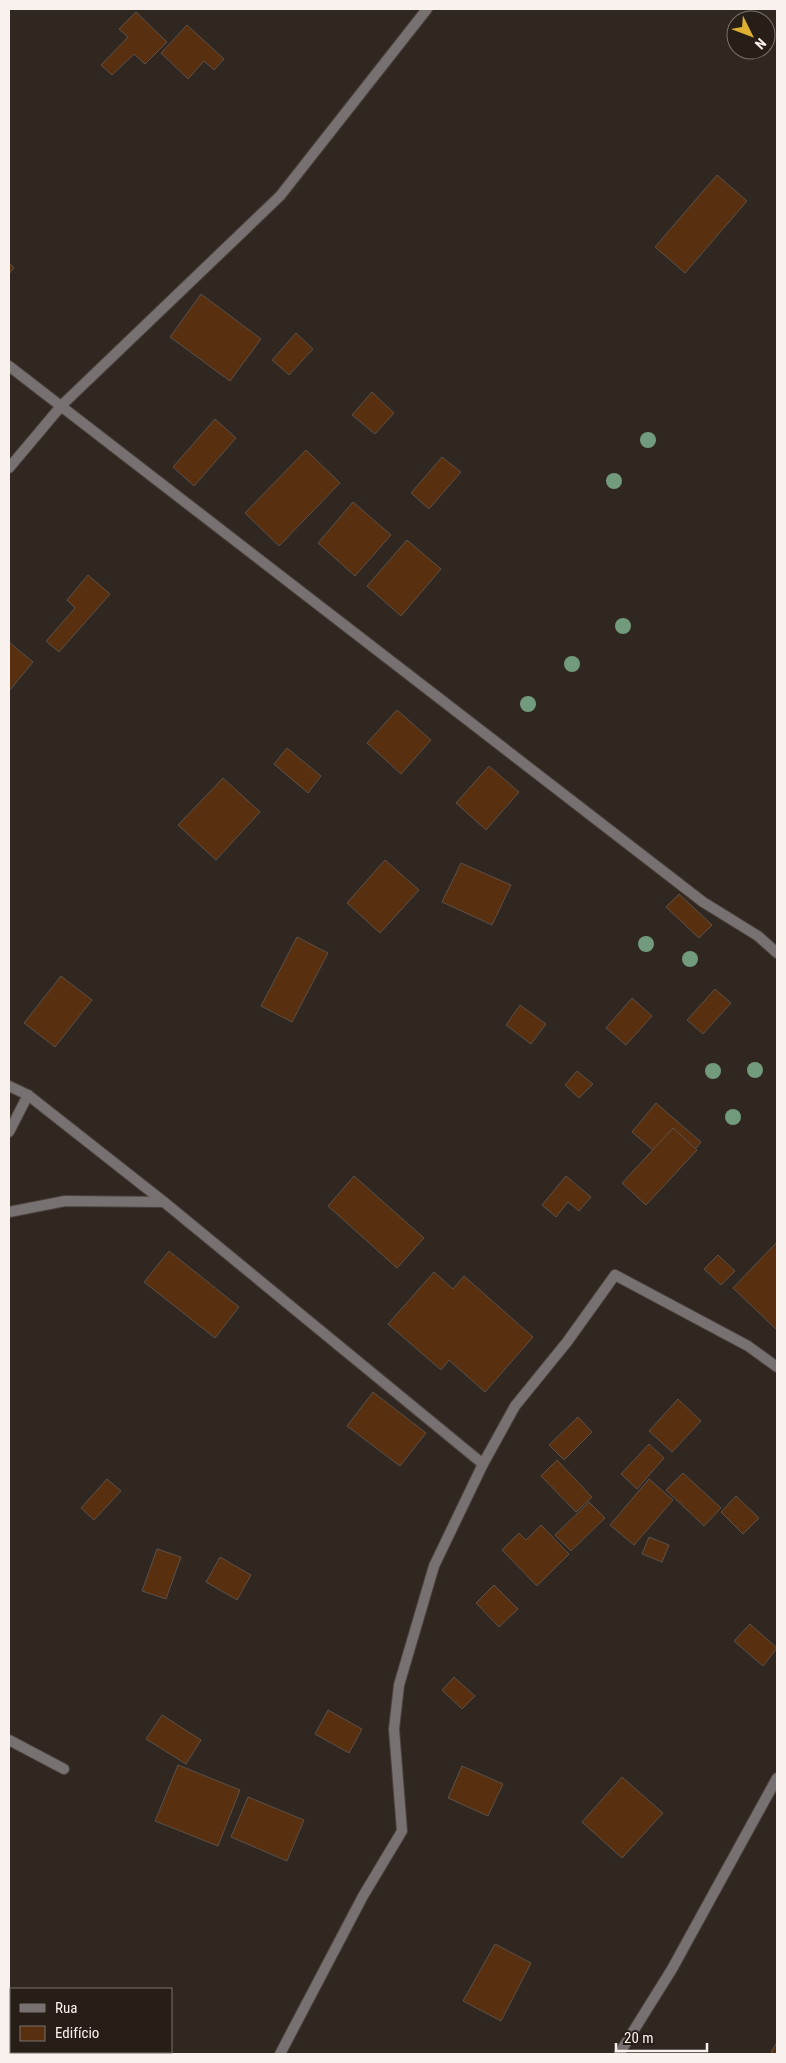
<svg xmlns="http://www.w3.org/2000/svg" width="786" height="2063" viewBox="0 0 786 2063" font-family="'Roboto Condensed',sans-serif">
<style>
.building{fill:#583010;stroke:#5b514a}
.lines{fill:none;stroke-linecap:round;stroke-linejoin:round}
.street-casing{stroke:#4d433e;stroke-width:12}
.street{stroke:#777172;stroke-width:10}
.tree{fill:#729a7d}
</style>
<rect width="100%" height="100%" fill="#312721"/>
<!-- building -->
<g class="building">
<path d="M136 12 167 42 145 64 134 54 112 75 101 65 128 37 119 29Z"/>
<path d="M187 25 224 59 214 70 204 61 188 79 161 53Z"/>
<path d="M717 175 747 201 685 273 655 247Z"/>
<path d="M9 263 14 268 9 274Z"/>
<path d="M201 294 261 339 230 381 170 337Z"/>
<path d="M296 333 313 349 289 375 272 360Z"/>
<path d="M372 392 394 413 375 434 352 415Z"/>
<path d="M215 419 236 438 194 486 173 467Z"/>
<path d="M306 450 340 483 279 546 245 513Z"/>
<path d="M442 457 461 472 429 509 411 493Z"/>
<path d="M353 502 391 535 355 576 318 543Z"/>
<path d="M407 540 441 569 401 616 367 586Z"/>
<path d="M88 575 110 594 59 652 46 641 75 608 67 600Z"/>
<path d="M9 642 33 662 9 691Z"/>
<path d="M397 710 431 740 401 774 367 743Z"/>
<path d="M287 748 321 776 308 793 274 764Z"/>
<path d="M489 766 519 792 486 830 456 803Z"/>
<path d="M223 778 260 812 216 860 178 825Z"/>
<path d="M385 860 419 890 380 933 347 903Z"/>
<path d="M461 863 511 885 492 925 442 902Z"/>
<path d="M679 894 712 925 699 938 666 907Z"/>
<path d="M297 937 328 953 292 1022 261 1006Z"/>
<path d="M61 976 92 1000 55 1047 24 1023Z"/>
<path d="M715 989 731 1003 703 1034 687 1020Z"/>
<path d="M632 998 652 1016 626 1045 606 1028Z"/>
<path d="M520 1005 546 1024 531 1044 506 1025Z"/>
<path d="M577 1071 593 1084 579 1098 565 1085Z"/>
<path d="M656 1103 701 1142 677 1171 632 1132Z"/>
<path d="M673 1128 697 1150 646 1205 622 1183Z"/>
<path d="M354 1176 424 1238 397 1268 328 1206Z"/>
<path d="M566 1176 591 1197 579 1211 568 1202 556 1217 542 1205Z"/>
<path d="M777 1242V1330L733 1288Z"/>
<path d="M169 1251 239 1307 215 1338 144 1282Z"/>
<path d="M718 1255 735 1271 721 1285 704 1269Z"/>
<path d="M434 1272 453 1289 464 1276 533 1337 485 1392 449 1360 441 1370 388 1324Z"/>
<path d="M373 1392 426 1433 400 1466 347 1426Z"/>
<path d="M678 1399 701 1421 672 1452 649 1431Z"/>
<path d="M578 1417 592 1432 564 1460 549 1445Z"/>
<path d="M649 1444 664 1458 637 1489 621 1474Z"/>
<path d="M557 1460 592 1497 576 1512 541 1476Z"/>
<path d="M683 1473 721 1508 704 1526 666 1490Z"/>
<path d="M107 1479 121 1491 94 1520 81 1508Z"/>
<path d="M649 1479 673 1500 634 1545 610 1525Z"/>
<path d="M736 1496 759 1518 743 1534 721 1512Z"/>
<path d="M589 1502 605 1518 571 1551 555 1535Z"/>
<path d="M541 1525 569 1554 537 1586 502 1550 519 1533 526 1540Z"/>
<path d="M649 1537 669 1545 662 1562 642 1554Z"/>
<path d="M157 1549 181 1557 166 1599 142 1591Z"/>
<path d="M220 1557 251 1575 237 1600 206 1582Z"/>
<path d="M494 1585 518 1609 499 1627 476 1603Z"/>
<path d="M750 1624 777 1648 763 1666 734 1641Z"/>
<path d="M454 1677 475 1696 462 1709 442 1690Z"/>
<path d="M328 1710 362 1729 349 1753 315 1734Z"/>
<path d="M162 1715 201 1740 186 1764 146 1739Z"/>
<path d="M178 1765 240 1790 218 1846 155 1821Z"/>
<path d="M462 1766 503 1784 488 1816 448 1798Z"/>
<path d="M622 1777 663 1813 622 1858 582 1822Z"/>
<path d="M248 1797 304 1820 287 1861 231 1837Z"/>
<path d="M495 1944 531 1963 501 2021 463 2001Z"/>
<path d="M777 2042V2054H775L771 2052Z"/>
</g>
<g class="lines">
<defs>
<g id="street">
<path d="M9 366 703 902 758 936 777 953"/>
<path d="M9 468 62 405 280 196 427 9"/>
<path d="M9 1086 28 1095 164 1202 483 1464"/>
<path d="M9 1132 28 1095"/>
<path d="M9 1212 65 1201 164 1202"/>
<path d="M9 1740 64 1769"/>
<path d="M280 2054 363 1896 402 1831 394 1729 399 1685 434 1566 483 1464 515 1406 567 1342 615 1275 748 1346 777 1367"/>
<path d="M619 2054 672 1969 777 1778"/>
</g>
</defs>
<!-- street casing -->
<use href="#street" class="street-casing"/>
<!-- street -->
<use href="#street" class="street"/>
</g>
<!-- trees -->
<g class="tree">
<circle cx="648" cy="440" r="8"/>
<circle cx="614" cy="481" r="8"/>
<circle cx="623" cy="626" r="8"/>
<circle cx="572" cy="664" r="8"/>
<circle cx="528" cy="704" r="8"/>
<circle cx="646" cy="944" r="8"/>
<circle cx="690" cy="959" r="8"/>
<circle cx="755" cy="1070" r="8"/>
<circle cx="713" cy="1071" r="8"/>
<circle cx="733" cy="1117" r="8"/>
</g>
<!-- border -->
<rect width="786" height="2063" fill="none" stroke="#f8f1ed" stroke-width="20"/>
<!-- legend -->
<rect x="10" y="1988" width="162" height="65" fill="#271e18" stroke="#7b726d"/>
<rect x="20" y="2004" width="25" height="8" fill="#777172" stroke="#7b726d"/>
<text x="55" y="2013" font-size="15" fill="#f8f1ed">Rua</text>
<rect x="20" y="2026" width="25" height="15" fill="#583010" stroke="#7b726d"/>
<text x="55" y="2038" font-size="15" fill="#f8f1ed">Edifício</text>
<!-- north arrow -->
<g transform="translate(751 35) rotate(132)"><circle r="24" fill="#271e18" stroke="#7b726d"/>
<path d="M0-4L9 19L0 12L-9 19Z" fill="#dfb133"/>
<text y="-8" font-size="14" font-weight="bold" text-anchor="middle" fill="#f8f1ed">N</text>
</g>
<!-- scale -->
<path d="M616 2043v8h91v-8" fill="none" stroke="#f8f1ed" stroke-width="2.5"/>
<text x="624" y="2043" font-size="15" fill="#f8f1ed" stroke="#271e18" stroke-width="4" paint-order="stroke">20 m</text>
</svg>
